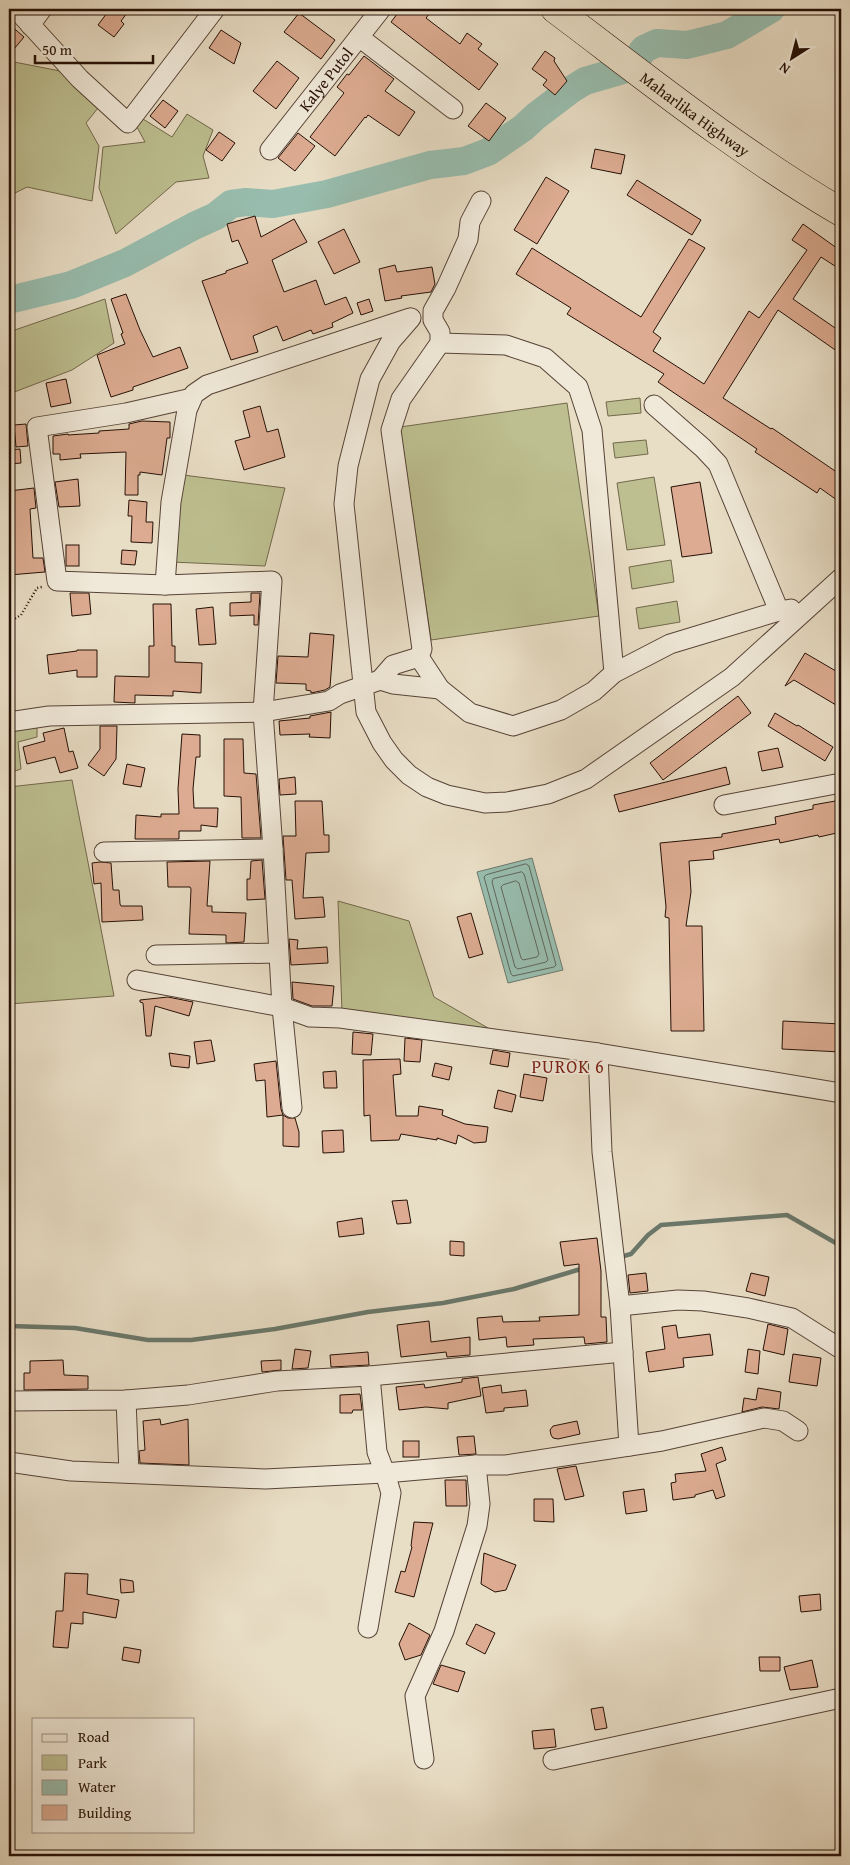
<svg xmlns="http://www.w3.org/2000/svg" width="850" height="1865" viewBox="0 0 850 1865" font-family="'Gentium Book Plus',serif">
<style>
.green{fill:#bdbf90;stroke:#72684b}
.water{fill:#98bdae;stroke:#6a786b}
.lines{fill:none;stroke-linecap:round;stroke-linejoin:round}
.shore{stroke:#5f665a;stroke-width:1}
.stream{stroke:#6a786b;stroke-width:4.5}
.river{stroke:#98bdae;stroke-width:28}
.building{fill:#dcab91;stroke:#261006}
.minor-casing{stroke:#564336;stroke-width:21}
.highway-casing{stroke:#261006;stroke-width:29}
.path{stroke:#261006;stroke-width:2.5;stroke-dasharray:1 2.5;stroke-linecap:butt}
.minor{stroke:#f0e9d9;stroke-width:19}
.highway{stroke:#e8ddc5;stroke-width:28}
.labels{text-anchor:middle;stroke-width:4;stroke-linejoin:round;paint-order:stroke}
.street-label{font-size:16px;fill:#261006;stroke:#f0e9d9}
.neighbourhood-label{font-size:18px;letter-spacing:1px;fill:#7a1f14;stroke:#f0e9d9}
</style>
<rect width="100%" height="100%" fill="#e8ddc5"/>
<filter id="stains"><feTurbulence type="fractalNoise" baseFrequency=".004" numOctaves="4"/><feColorMatrix values="0 0 0 0 .2 0 0 0 0 .09 0 0 0 0 .02 0 0 0 .5 -.17"/></filter>
<radialGradient id="worn" r=".72"><stop offset=".6" stop-color="#630" stop-opacity="0"/><stop offset="1" stop-color="#630" stop-opacity=".3"/></radialGradient>
<!-- green -->
<g class="green">
<path d="M9 61 60 71 98 108 86 123 99 146 92 201 27 187 9 196Z"/>
<path d="M187 114 213 130 203 156 209 178 176 182 116 234 99 188 103 147 145 142 137 127 143 119 172 137Z"/>
<path d="M105 299 114 343 72 370 9 394V332Z"/>
<path d="M640 398 641 413 608 416 606 402Z"/>
<path d="M567 403 599 616 431 640 400 427Z"/>
<path d="M646 440 648 454 615 458 613 443Z"/>
<path d="M183 475 285 488 265 566 171 562Z"/>
<path d="M654 477 665 545 627 550 617 483Z"/>
<path d="M671 560 674 582 632 589 629 567Z"/>
<path d="M677 601 680 622 639 629 636 608Z"/>
<path d="M37 726V737L18 742 21 769 9 773V731Z"/>
<path d="M72 780 114 996 9 1004V787Z"/>
<path d="M338 901 409 921 434 997 495 1032 342 1012Z"/>
</g>
<!-- water -->
<path class="water" d="M532 858 563 970 508 983 477 872Z"/>
<g class="lines">
<!-- shore -->
<g class="shore">
<path d="M526 864 529 866 556 965 554 967 513 976 511 974 484 877 486 875Z"/>
<path d="M522 872 524 874 548 960 546 962 518 969 515 967 492 882 493 879Z"/>
<path d="M516 881 519 883 539 954 537 957 523 960 521 958 501 887 503 885Z"/>
</g>
<!-- stream -->
<g class="stream">
<path d="M620 1257 631 1254 648 1235 661 1225 787 1215 841 1246"/>
<path d="M9 1326 75 1328 148 1340H191L275 1329 368 1312 443 1303 514 1289 584 1268"/>
</g>
<!-- river -->
<path class="river" d="M9 300 71 285 125 263 194 226 216 216 231 204 246 202 273 204 327 194 430 165 464 161 488 152 523 128 536 116 569 91 585 81 623 70 635 61 644 49 657 43 687 45 727 35 771 9"/>
</g>
<!-- building -->
<g class="building">
<path d="M110 9H130L121 21 124 24 114 37 98 25Z"/>
<path d="M401 9H433L426 18 460 44 467 33 482 44 478 49 498 64 479 90 391 22Z"/>
<path d="M299 13 335 40 321 59 284 32Z"/>
<path d="M9 24 24 37 9 55Z"/>
<path d="M221 30 241 43 234 64 209 48Z"/>
<path d="M545 51 555 58 554 61 567 81 555 95 543 85 547 80 532 69Z"/>
<path d="M364 56 394 79 385 91 415 112 399 136 368 115 366 118 365 117 335 156 310 137 344 93 337 87 347 74 349 75Z"/>
<path d="M277 61 299 78 276 109 253 91Z"/>
<path d="M163 100 178 111 165 128 150 116Z"/>
<path d="M486 103 506 118 489 141 468 126Z"/>
<path d="M219 132 235 143 222 161 206 150Z"/>
<path d="M298 133 315 146 295 171 278 158Z"/>
<path d="M595 149 625 155 621 174 591 168Z"/>
<path d="M546 177 569 191 537 244 514 230Z"/>
<path d="M637 180 701 220 692 235 627 195Z"/>
<path d="M255 216 261 237 294 219 307 242 272 260 284 292 316 280 325 305 346 297 353 313 332 323 333 327 313 334 311 330 283 341 277 326 253 336 258 352 231 360 202 281 226 273V271L248 263 238 240 232 242 227 224Z"/>
<path d="M803 224 841 251V270L821 257 793 299 841 332V354L778 310 723 398 771 429 772 428 841 475V503L820 488 817 493 755 452 757 449 658 382 664 374 567 314 571 308 516 274 532 248 641 317 689 239 705 248 653 332 661 338 653 351 704 384 749 311 759 318 807 250 792 240Z"/>
<path d="M344 229 360 262 334 274 318 242Z"/>
<path d="M395 265 397 272 432 267 435 284 431 292 401 296 402 298 385 301 379 269Z"/>
<path d="M126 294 140 330 153 357 180 347 188 368 133 387V390L111 397 97 355 125 344 121 334 123 333 111 299Z"/>
<path d="M369 299 373 311 361 315 357 303Z"/>
<path d="M66 379 71 403 51 407 46 383Z"/>
<path d="M260 406 267 432 278 429 285 457 244 470 235 441 250 437 243 411Z"/>
<path d="M142 421 170 422V438H167L162 475 140 472V475H138V495H125L126 452 80 454 81 458 60 460V454H53V436L68 434V435L99 433V431L129 429V424Z"/>
<path d="M26 424 28 446 16 447 14 425Z"/>
<path d="M20 449 21 463 9 464V450Z"/>
<path d="M78 479 80 506 59 507 55 482Z"/>
<path d="M700 482 712 553 682 557 671 487Z"/>
<path d="M34 488 36 508 30 509 33 558H43L45 572 9 575V491Z"/>
<path d="M129 500 147 502 146 522H153L152 543 131 542 132 516H128Z"/>
<rect x="66" y="545" width="13" height="21"/>
<path d="M122 550 137 551 135 565 121 564Z"/>
<path d="M70 593H89L91 614 72 616Z"/>
<path d="M251 593H260L258 625H254V615L230 616V603L251 602Z"/>
<path d="M153 604H171L172 646H175V662L202 663 201 693 173 691V696L135 695V703L114 702 115 676 149 677V646H154Z"/>
<path d="M213 607 216 644 199 645 196 609Z"/>
<path d="M310 633 334 635 330 687 325 690 311 693V691L306 690V684L276 683 278 656 308 657Z"/>
<path d="M77 650H97V677H77V670L49 674 47 655 77 651Z"/>
<path d="M805 653 841 674V708L794 680 785 686Z"/>
<path d="M738 696 751 713 663 780 650 763Z"/>
<path d="M331 712 330 738 309 737 310 734 280 735 279 721 310 718V716Z"/>
<path d="M775 713 797 726 798 725 833 747 825 761 768 726Z"/>
<path d="M100 726H117L116 759 104 776 88 765 100 749Z"/>
<path d="M64 728 69 752 73 751 78 768 60 773 55 757 27 764 23 747 45 741 43 733Z"/>
<path d="M182 734 200 735V757H196L193 789 194 808H218L217 827 201 825V831H179V839H135L136 815 161 817V814H179L178 789Z"/>
<path d="M224 739H243L244 773 256 774 261 838H242L241 797 224 796Z"/>
<path d="M778 748 783 767 762 771 758 752Z"/>
<path d="M127 764 145 768 141 787 123 784Z"/>
<path d="M726 767 730 784 619 812 614 795Z"/>
<path d="M295 777 296 794 280 795 279 779Z"/>
<path d="M841 800V832L819 837 818 835 780 843 779 839 713 851 714 859 689 861 691 892 686 926H702L704 1031H671L669 918 665 917 666 907 660 843 722 837V834L776 824 775 817 813 809V805Z"/>
<path d="M295 801H322L324 835H329V852L306 853 303 898 323 897 325 917 295 919 292 880H286L283 836H296Z"/>
<path d="M262 860 265 899 247 900V879H250L251 861Z"/>
<path d="M210 861 207 906H212V912L246 913 244 942 226 943V935L189 934 191 889 190 887H168L167 862Z"/>
<path d="M100 862 111 863 113 890H119L120 904 121 906H142L143 920 102 922 101 883 94 884 92 863Z"/>
<path d="M471 913 483 954 469 958 457 917Z"/>
<path d="M289 939 298 940 297 949 327 947 328 963 291 965Z"/>
<path d="M292 982 334 986 332 1006H312L293 999Z"/>
<path d="M168 997 193 1002 189 1016 155 1006 151 1036H146L143 1003 140 1002V1000Z"/>
<path d="M783 1021 841 1024V1052L782 1049Z"/>
<path d="M353 1032 373 1034 371 1055 352 1054Z"/>
<path d="M405 1038 422 1040 420 1062 404 1061Z"/>
<path d="M211 1040 215 1061 197 1064 194 1042Z"/>
<path d="M493 1050 510 1053 508 1067 490 1064Z"/>
<path d="M169 1053 190 1056 189 1068 171 1066Z"/>
<path d="M400 1059 401 1074 393 1075 396 1116H418L419 1106 443 1110 442 1115 465 1124 488 1127 486 1142 474 1143 458 1135 456 1144 437 1138V1140L401 1134 399 1140 371 1141 370 1115 364 1116 363 1060Z"/>
<path d="M276 1061 281 1109 283 1115 267 1117 265 1080 256 1081 254 1064Z"/>
<path d="M435 1063 452 1067 449 1080 432 1076Z"/>
<path d="M336 1071 337 1088H324L323 1072Z"/>
<path d="M524 1074 547 1078 543 1101 520 1097Z"/>
<path d="M498 1090 516 1095 512 1112 494 1108Z"/>
<path d="M283 1115 288 1118H295L299 1132V1147L283 1146Z"/>
<path d="M343 1130 344 1152 323 1153 322 1131Z"/>
<path d="M407 1200 411 1223 397 1224 392 1201Z"/>
<path d="M362 1218 364 1234 339 1237 337 1222Z"/>
<path d="M597 1238 601 1271V1317H606L607 1342 585 1344 584 1337 533 1339 534 1345 507 1347 506 1337 479 1340 477 1318 502 1316 503 1322 540 1321 539 1317 579 1315V1264L564 1266 560 1242Z"/>
<path d="M450 1241 464 1242V1256L450 1255Z"/>
<path d="M646 1273 648 1291 630 1293 628 1275Z"/>
<path d="M751 1273 769 1277 765 1296 746 1291Z"/>
<path d="M429 1321 431 1342 470 1337V1355L447 1357 446 1352 401 1357 397 1325Z"/>
<path d="M768 1324 788 1329 784 1355 763 1350Z"/>
<path d="M676 1325 678 1338 710 1334 713 1355 683 1358 684 1367 649 1372 646 1352 665 1349 662 1327Z"/>
<path d="M295 1349 311 1351 308 1368 292 1369Z"/>
<path d="M748 1349 760 1351 758 1374 745 1372Z"/>
<path d="M368 1352 369 1365 331 1367 330 1355Z"/>
<path d="M793 1354 821 1358 817 1386 789 1382Z"/>
<path d="M63 1360 64 1375 88 1376V1389L24 1390V1373H30V1361Z"/>
<path d="M281 1360V1370L262 1372 261 1361Z"/>
<path d="M478 1377 481 1396 448 1403V1409L426 1407 399 1410 396 1387 424 1384 425 1388 462 1382V1379Z"/>
<path d="M501 1385 502 1393 526 1390 528 1406 504 1408V1411L486 1413 482 1388Z"/>
<path d="M758 1388 781 1392 779 1409 762 1407 742 1412 744 1398 756 1400Z"/>
<path d="M360 1394 362 1410H353L352 1413H340V1395Z"/>
<path d="M160 1419 161 1425 188 1419 189 1465 140 1463 139 1451 145 1450 143 1421Z"/>
<path d="M577 1421 580 1434 558 1439 553 1438 551 1435 550 1430 553 1426Z"/>
<path d="M474 1436 476 1454 459 1455 457 1437Z"/>
<rect x="403" y="1441" width="16" height="16"/>
<path d="M722 1447 726 1460 716 1464 725 1496 716 1499 713 1490 695 1495V1497L673 1500 671 1483 676 1482 675 1474 706 1471 701 1454Z"/>
<path d="M576 1466 584 1496 565 1500 557 1469Z"/>
<path d="M445 1480H466L467 1506H446Z"/>
<path d="M644 1489 647 1511 626 1514 623 1492Z"/>
<path d="M534 1499H553L554 1522 534 1521Z"/>
<path d="M414 1522 433 1523 414 1597 395 1592 401 1571 405 1572 412 1547 411 1546Z"/>
<path d="M484 1553 516 1565 506 1590 495 1592 481 1584Z"/>
<path d="M65 1573 88 1574 87 1594 119 1600 116 1618 83 1612V1624L71 1623 68 1648 53 1647 56 1611H63Z"/>
<path d="M120 1579 133 1581 134 1592 121 1593Z"/>
<path d="M820 1594 821 1610 801 1612 799 1596Z"/>
<path d="M409 1623 430 1635 421 1655 405 1660 399 1644Z"/>
<path d="M476 1624 495 1633 485 1654 466 1644Z"/>
<path d="M124 1647 141 1650 139 1663 122 1660Z"/>
<path d="M759 1657H780V1671H760Z"/>
<path d="M812 1660 818 1687 790 1690 784 1667Z"/>
<path d="M441 1665 465 1672 458 1692 433 1684Z"/>
<path d="M603 1707 607 1728 595 1730 591 1709Z"/>
<path d="M554 1729 556 1747 534 1749 532 1731Z"/>
</g>
<g class="lines">
<defs>
<g id="minor">
<path d="M16 9 80 79 128 123 215 9"/>
<path d="M30 25 42 9"/>
<path d="M359 37 453 109"/>
<path id="s1" d="M270 150 381 9"/>
<path d="M411 318 391 341 370 379 348 466 344 504 366 712 382 743 394 760 409 775 427 787 447 795 485 803 507 802 548 794 586 779 732 677 841 578"/>
<path d="M440 343 506 345 545 358 578 387 592 430 614 673"/>
<path d="M192 398 126 413 37 427 57 581 165 585 272 581 263 712 273 849 282 1007 292 1108"/>
<path d="M654 405 703 448 718 464 779 611 791 609"/>
<path d="M165 585 171 502 187 410 194 394 207 385 410 318"/>
<path d="M419 657 440 689 470 713 513 726 561 710 594 691 614 673 670 644 779 611"/>
<path d="M380 680 393 665 419 657 422 649 391 430 401 399 440 343V332L433 320V311L446 288 468 239 470 222 481 201"/>
<path d="M9 722 49 716 263 712 329 701 340 694 380 680 393 684 440 689"/>
<path d="M724 805 841 783"/>
<path d="M104 852 273 849"/>
<path d="M156 955 278 953"/>
<path d="M137 980 282 1007 310 1017 340 1018 598 1053 841 1093"/>
<path d="M598 1053 602 1152 620 1306 629 1446"/>
<path d="M620 1306 678 1300 703 1301 748 1308 792 1318 841 1349"/>
<path d="M126 1400 129 1473"/>
<path d="M9 1401 126 1400 188 1395 277 1381 370 1376 623 1352"/>
<path d="M9 1462 71 1471 265 1479 385 1473 476 1465H506L662 1441 764 1418 783 1421 798 1431"/>
<path d="M368 1628 391 1493 385 1473 377 1452 370 1376"/>
<path d="M424 1759 415 1696 444 1631 477 1526 480 1504 476 1465"/>
<path d="M553 1760 841 1698"/>
</g>
<g id="highway">
<path id="s2" d="M555 9C648 79 740 153 841 212"/>
</g>
</defs>
<!-- minor casing -->
<use href="#minor" class="minor-casing"/>
<!-- highway casing -->
<use href="#highway" class="highway-casing"/>
<!-- path -->
<path class="path" d="M9 622 21 615 37 588 42 587"/>
<!-- minor -->
<use href="#minor" class="minor"/>
<!-- highway -->
<use href="#highway" class="highway"/>
</g>
<g class="labels">
<!-- street labels -->
<g class="street-label">
<text dy="6" stroke="none"><textPath href="#s1" startOffset="90">Kalye Putol</textPath></text>
<text dy="6" stroke="none"><textPath href="#s2" startOffset="175">Maharlika Highway</textPath></text>
</g>
<!-- neighbourhood labels -->
<g class="neighbourhood-label">
<text x="568" y="1073">PUROK 6</text>
</g>
</g>
<!-- margin -->
<rect width="850" height="1865" fill="none" stroke="#e8ddc5" stroke-width="30"/>
<rect x="10" y="10" width="830" height="1845" fill="none" stroke="#261006" stroke-width="2.5"/>
<rect x="15" y="15" width="820" height="1835" fill="none" stroke="#261006"/>
<!-- legend -->
<rect x="32" y="1718" width="162" height="115" fill="#f0e9d9" stroke="#9f9285"/>
<rect x="42" y="1734" width="25" height="8" fill="#f0e9d9" stroke="#9f9285"/>
<text x="78" y="1742" font-size="15" fill="#261006">Road</text>
<rect x="42" y="1755" width="25" height="15" fill="#bdbf90" stroke="#9f9285"/>
<text x="78" y="1768" font-size="15" fill="#261006">Park</text>
<rect x="42" y="1780" width="25" height="15" fill="#98bdae" stroke="#9f9285"/>
<text x="78" y="1792" font-size="15" fill="#261006">Water</text>
<rect x="42" y="1805" width="25" height="15" fill="#dcab91" stroke="#9f9285"/>
<text x="78" y="1818" font-size="15" fill="#261006">Building</text>
<!-- north arrow -->
<g transform="translate(792 58) rotate(216)" stroke="#f0e9d9" stroke-width="4" paint-order="stroke">
<path d="M0-4L9 19L0 12L-9 19Z" fill="#261006"/>
<text y="-8" font-size="14" font-weight="bold" text-anchor="middle" fill="#261006">N</text>
</g>
<!-- scale -->
<path d="M35 55v8h118v-8" fill="none" stroke="#261006" stroke-width="2.5"/>
<text x="42" y="55" font-size="15" fill="#261006" stroke="#f0e9d9" stroke-width="4" paint-order="stroke">50 m</text>
<rect width="100%" height="100%" filter="url(#stains)"/>
<rect width="100%" height="100%" fill="url(#worn)"/>
</svg>
